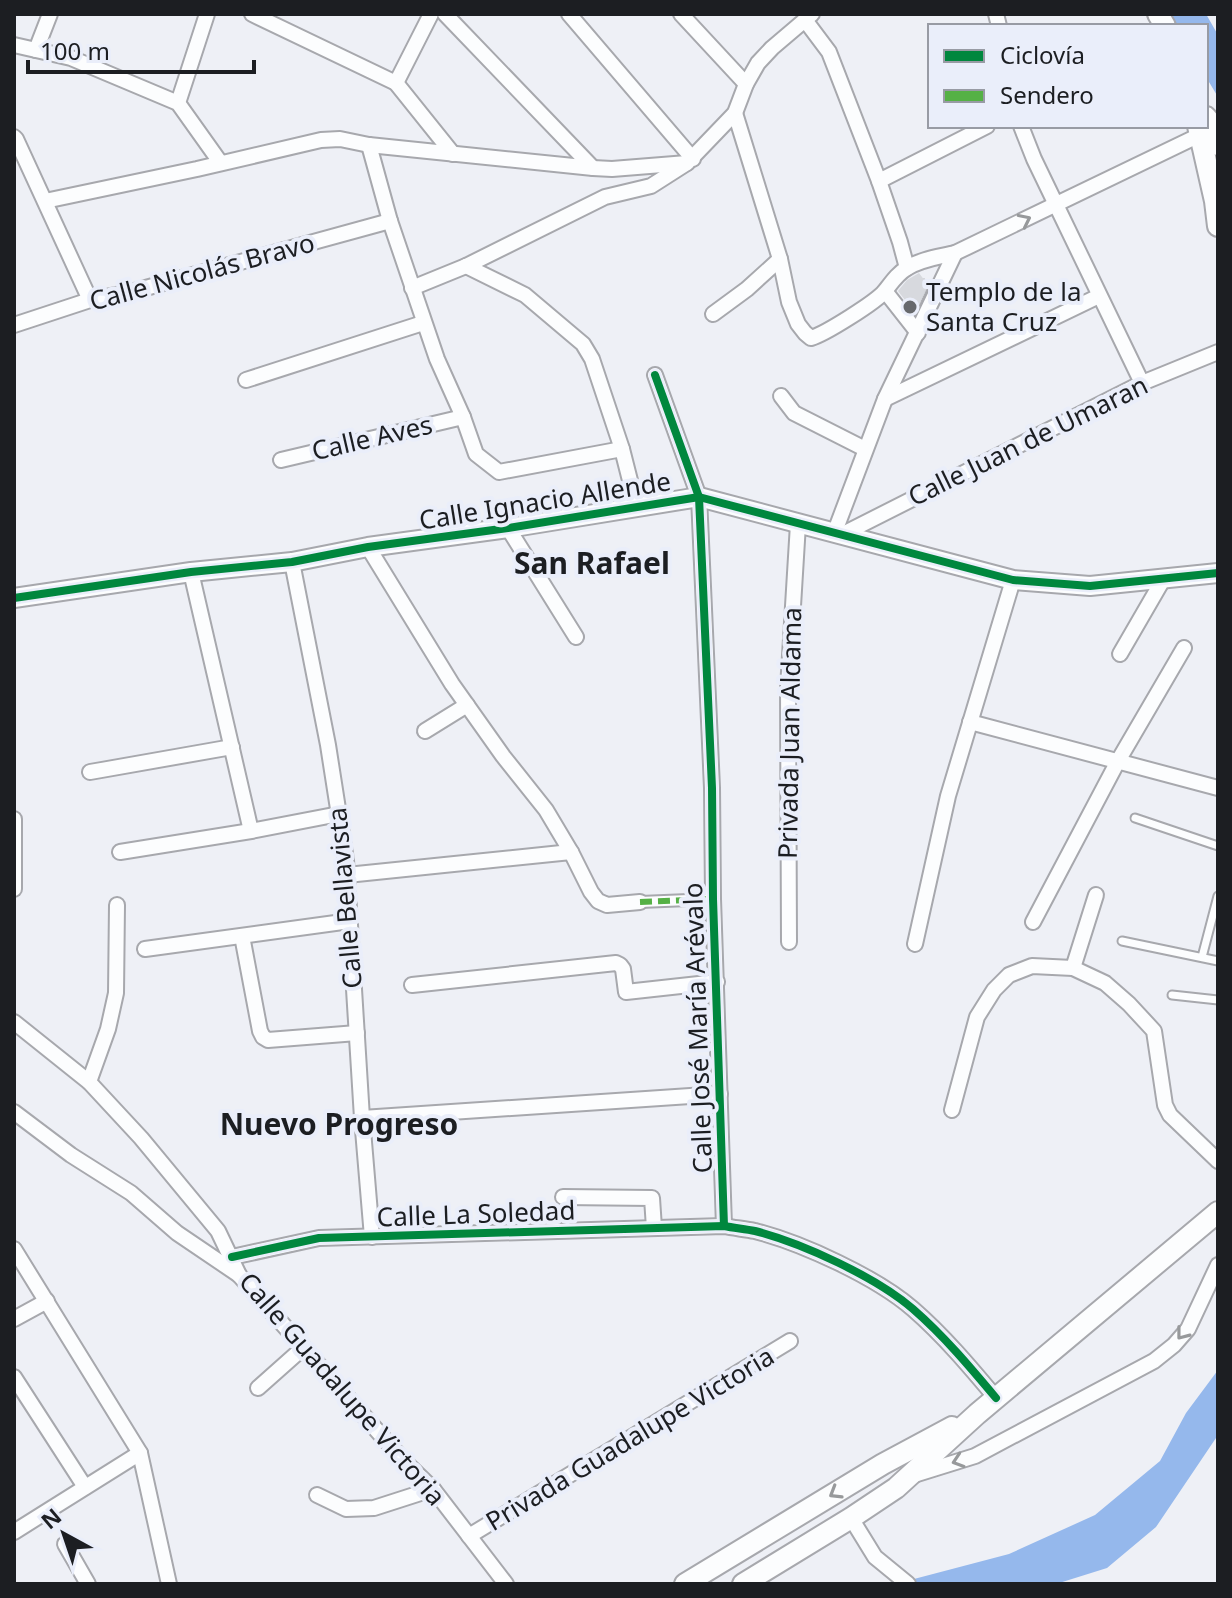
<svg xmlns="http://www.w3.org/2000/svg" width="1232" height="1598" viewBox="0 0 1232 1598" font-family="'Noto Sans',sans-serif">
<style>
.water{fill:#95b8ec}
.building{fill:#d7d9de;filter:url(#shadow)}
.lines{fill:none;stroke-linecap:round;stroke-linejoin:round}
.service-casing{stroke:#a7a8ad;stroke-width:11}
.pedestrian-casing{stroke:#a7a8ad;stroke-width:14}
.minor-casing{stroke:#a7a8ad;stroke-width:18}
.tertiary-casing{stroke:#a7a8ad;stroke-width:22}
.secondary-casing{stroke:#a7a8ad;stroke-width:24}
.service{stroke:#fcfdfe;stroke-width:7}
.pedestrian{stroke:#fcfdfe;stroke-width:10}
.minor{stroke:#fcfdfe;stroke-width:14}
.tertiary{stroke:#fcfdfe;stroke-width:18}
.secondary{stroke:#fcfdfe;stroke-width:20}
.quiet{stroke:#55b145;stroke-width:6;stroke-dasharray:12 6;stroke-linecap:butt}
.cycleway-casing{stroke:#eaeefa;stroke-width:13}
.cycleway{stroke:#00873e;stroke-width:8}
.oneway{stroke:#97999b}
.poi-dot{fill:#66686c;stroke:#eaeefa;stroke-width:3}
.labels{text-anchor:middle;stroke-width:8;stroke-linejoin:round;paint-order:stroke}
.street-label{font-size:26px;fill:#1c1e22;stroke:#eaeefa}
.poi-label{font-size:26px;fill:#1c1e22;stroke:#eaeefa;text-anchor:start}
.quarter-label{font-size:30px;font-weight:bold;fill:#1c1e22;stroke:#eaeefa}
</style>
<defs>
<filter id="shadow"><feDropShadow dx="5" dy="5" stdDeviation="0" flood-color="#0004"/></filter>
</defs>
<rect width="100%" height="100%" fill="#eef0f6"/>
<!-- water -->
<g class="water">
<path d="M1170 14H1206L1218 35V97L1206 77V26H1177Z"/>
<path d="M1218 1370V1435L1156 1527 1107 1568 1056 1584H895L1009 1554 1095 1515 1160 1461 1186 1413Z"/>
</g>
<!-- building -->
<path class="building" d="M919 273 928 285 915 313 898 291 907 280Z"/>
<g class="lines">
<defs>
<g id="service">
<path d="M1135 818 1218 846"/>
<path d="M1122 941 1218 961"/>
<path d="M1202 957 1218 896"/>
<path d="M1172 995 1218 1000"/>
</g>
<path id="pedestrian" d="M640 902 713 899"/>
<g id="minor">
<path d="M252 14 396 83 453 154"/>
<path d="M445 14 593 168"/>
<path d="M569 14 693 159"/>
<path d="M681 14 746 84"/>
<path d="M996 14 999 26"/>
<path d="M805 20 829 52 879 181 900 242 907 268"/>
<path d="M14 45 71 58 178 103 220 162"/>
<path d="M36 50 50 14"/>
<path d="M396 83 431 14"/>
<path d="M178 103 207 14"/>
<path d="M735 113 780 259 789 302 798 324 805 333 811 338C825 334 876 302 885 291 892 282 897 274 907 268 921 259 939 257 955 253L1208 131"/>
<path d="M1021 126 1034 159 1142 383"/>
<path d="M14 137 16 139 90 300"/>
<path d="M369 145 390 221 437 359 463 417 476 454 499 472 622 449"/>
<path d="M879 181 987 126"/>
<path d="M45 201 197 169 321 140 340 139 369 145 593 168 612 169 687 163"/>
<path d="M466 266 525 295 583 344 592 359 622 449 637 508"/>
<path d="M412 288 466 266 605 197 651 186 687 163 735 113 746 84 758 63 772 48 812 14"/>
<path d="M885 291 918 333"/>
<path d="M713 314 747 289 780 259"/>
<path d="M14 325 90 300 131 292 390 221"/>
<path d="M655 375 699 497 712 788 713 899 724 1226"/>
<path d="M246 380 423 323"/>
<path d="M781 396 794 413 865 449"/>
<path d="M885 399 1099 296"/>
<path d="M281 460 463 417"/>
<path d="M508 528 576 637"/>
<path d="M834 534 885 399 955 253"/>
<path d="M841 535 1142 383 1218 352"/>
<path d="M368 547 452 684 503 756 546 810 571 852 591 892 598 901 607 905 640 902"/>
<path d="M292 562 328 745 346 860 362 1118 372 1237"/>
<path d="M191 572 251 831"/>
<path d="M1120 654 1164 578"/>
<path d="M970 722 1218 788"/>
<path d="M425 731 467 705"/>
<path d="M90 772 232 747"/>
<path d="M14 819V889"/>
<path d="M120 852 251 831 339 814"/>
<path d="M347 875 571 852"/>
<path d="M1033 922 1118 761 1184 648"/>
<path d="M242 936 260 1031 263 1037 268 1040 357 1033"/>
<path d="M789 942 788 688 798 524"/>
<path d="M915 944 948 796 1013 580"/>
<path d="M145 949 350 921"/>
<path d="M1073 968 1096 895"/>
<path d="M412 985 616 963 620 965 623 969 626 992 717 982"/>
<path d="M14 1022 89 1082 141 1138 218 1231 239 1275 404 1461 433 1489 506 1584"/>
<path d="M89 1082 108 1029 116 993 117 905"/>
<path d="M952 1110 977 1017 994 990 1009 975 1032 966 1073 968 1105 983 1129 1004 1154 1031 1165 1105 1170 1115 1218 1161"/>
<path d="M14 1112 71 1155 131 1193 177 1233 239 1275"/>
<path d="M362 1118 720 1094"/>
<path d="M563 1197 652 1198 654 1228"/>
<path d="M14 1249 140 1453 169 1584"/>
<path d="M232 1257 319 1238 724 1226C734 1228 745 1229 755 1231 802 1243 876 1277 913 1309 944 1336 970 1367 996 1398"/>
<path d="M14 1319 47 1301"/>
<path d="M14 1377 85 1487"/>
<path d="M258 1388 303 1348"/>
<path d="M914 1475 975 1456 1154 1361 1174 1345 1188 1329 1218 1265"/>
<path d="M317 1495 346 1509 374 1508 433 1489"/>
<path d="M851 1518 875 1557 908 1584"/>
<path d="M14 1532 140 1453"/>
<path d="M469 1536 790 1341"/>
<path d="M65 1544 88 1584"/>
</g>
<path id="tertiary" d="M14 598 191 572 292 562 368 547 508 528 699 497 1013 580 1090 586 1218 573"/>
<g id="secondary">
<path d="M1158 14 1165 26"/>
<path d="M1206 117 1215 128 1218 145"/>
<path d="M1198 126 1215 201 1218 226"/>
<path d="M685 1584 883 1464 952 1427"/>
<path d="M743 1584 851 1518 896 1488 977 1414 1218 1212"/>
</g>
</defs>
<!-- service casing -->
<use href="#service" class="service-casing"/>
<!-- pedestrian casing -->
<use href="#pedestrian" class="pedestrian-casing"/>
<!-- minor casing -->
<use href="#minor" class="minor-casing"/>
<!-- tertiary casing -->
<use href="#tertiary" class="tertiary-casing"/>
<!-- secondary casing -->
<use href="#secondary" class="secondary-casing"/>
<!-- service -->
<use href="#service" class="service"/>
<!-- pedestrian -->
<use href="#pedestrian" class="pedestrian"/>
<!-- minor -->
<use href="#minor" class="minor"/>
<!-- tertiary -->
<use href="#tertiary" class="tertiary"/>
<!-- secondary -->
<use href="#secondary" class="secondary"/>
<!-- quiet -->
<path class="quiet" d="M640 902 713 899"/>
<defs>
<g id="cycleway">
<path d="M655 375 699 497 712 788 713 899 724 1226"/>
<path d="M14 598 191 572 292 562 368 547 508 528 699 497 1013 580 1090 586 1218 573"/>
<path d="M232 1257 319 1238 724 1226C734 1228 745 1229 755 1231 802 1243 876 1277 913 1309 944 1336 970 1367 996 1398"/>
</g>
</defs>
<!-- cycleway casing -->
<use href="#cycleway" class="cycleway-casing"/>
<!-- cycleway -->
<use href="#cycleway" class="cycleway"/>
</g>
<!-- one-way arrows -->
<defs><path id="oneway-chevron" d="M-2-3.5L2.5 0L-2 3.5" fill="none" stroke-width="1.6" stroke-linecap="round" stroke-linejoin="round" transform="scale(2)"/></defs>
<g class="oneway">
<use href="#oneway-chevron" transform="translate(1025 220) rotate(-26)"/>
<use href="#oneway-chevron" transform="translate(1182 1334) rotate(128)"/>
<use href="#oneway-chevron" transform="translate(958 1461) rotate(162)"/>
<use href="#oneway-chevron" transform="translate(835 1493) rotate(149)"/>
</g>
<!-- markers -->
<circle class="poi-dot" cx="910" cy="307" r="8"/>
<g class="labels">
<!-- street labels -->
<g class="street-label">
<text transform="translate(202 272) rotate(-15)" y="9">Calle Nicolás Bravo</text>
<text transform="translate(372 438) rotate(-13)" y="9">Calle Aves</text>
<text transform="translate(1028 441) rotate(-26)" y="9">Calle Juan de Umaran</text>
<text transform="translate(545 501) rotate(-9)" y="9">Calle Ignacio Allende</text>
<text transform="translate(790 733) rotate(-89)" y="9">Privada Juan Aldama</text>
<text transform="translate(345 898) rotate(-95)" y="9">Calle Bellavista</text>
<text transform="translate(698 1028) rotate(-92)" y="9">Calle José María Arévalo</text>
<text transform="translate(476 1214) rotate(-2)" y="9">Calle La Soledad</text>
<text transform="translate(342 1389) rotate(49)" y="9">Calle Guadalupe Victoria</text>
<text transform="translate(630 1439) rotate(-31)" y="9">Privada Guadalupe Victoria</text>
</g>
<!-- poi labels -->
<g class="poi-label">
<text x="926" y="301">Templo de la<tspan x="926" dy="30">Santa Cruz</tspan></text>
</g>
<!-- quarter labels -->
<g class="quarter-label">
<text x="592" y="574">San Rafael</text>
<text x="339" y="1135">Nuevo Progreso</text>
</g>
</g>
<!-- border -->
<rect width="1232" height="1598" fill="none" stroke="#1c1e22" stroke-width="32"/>
<!-- legend -->
<rect x="928" y="24" width="280" height="104" fill="#eaeefa" stroke="#989ba4" stroke-width="2"/>
<rect x="944" y="50" width="40" height="12" fill="#00873e" stroke="#989ba4" stroke-width="2"/>
<text x="1000" y="64" font-size="24" fill="#1c1e22">Ciclovía</text>
<rect x="944" y="90" width="40" height="12" fill="#55b145" stroke="#989ba4" stroke-width="2"/>
<text x="1000" y="104" font-size="24" fill="#1c1e22">Sendero</text>
<!-- north arrow -->
<g transform="translate(64 1534) rotate(320)" stroke="#eaeefa" stroke-width="6" paint-order="stroke">
<path d="M0-6L14 30L0 20L-14 30Z" fill="#1c1e22"/>
<text y="-12" font-size="22" font-weight="bold" text-anchor="middle" fill="#1c1e22">N</text>
</g>
<!-- scale -->
<path d="M28 60v12h226v-12" fill="none" stroke="#1c1e22" stroke-width="4"/>
<text x="40" y="60" font-size="24" fill="#1c1e22" stroke="#eaeefa" stroke-width="6" paint-order="stroke">100 m</text>
</svg>
